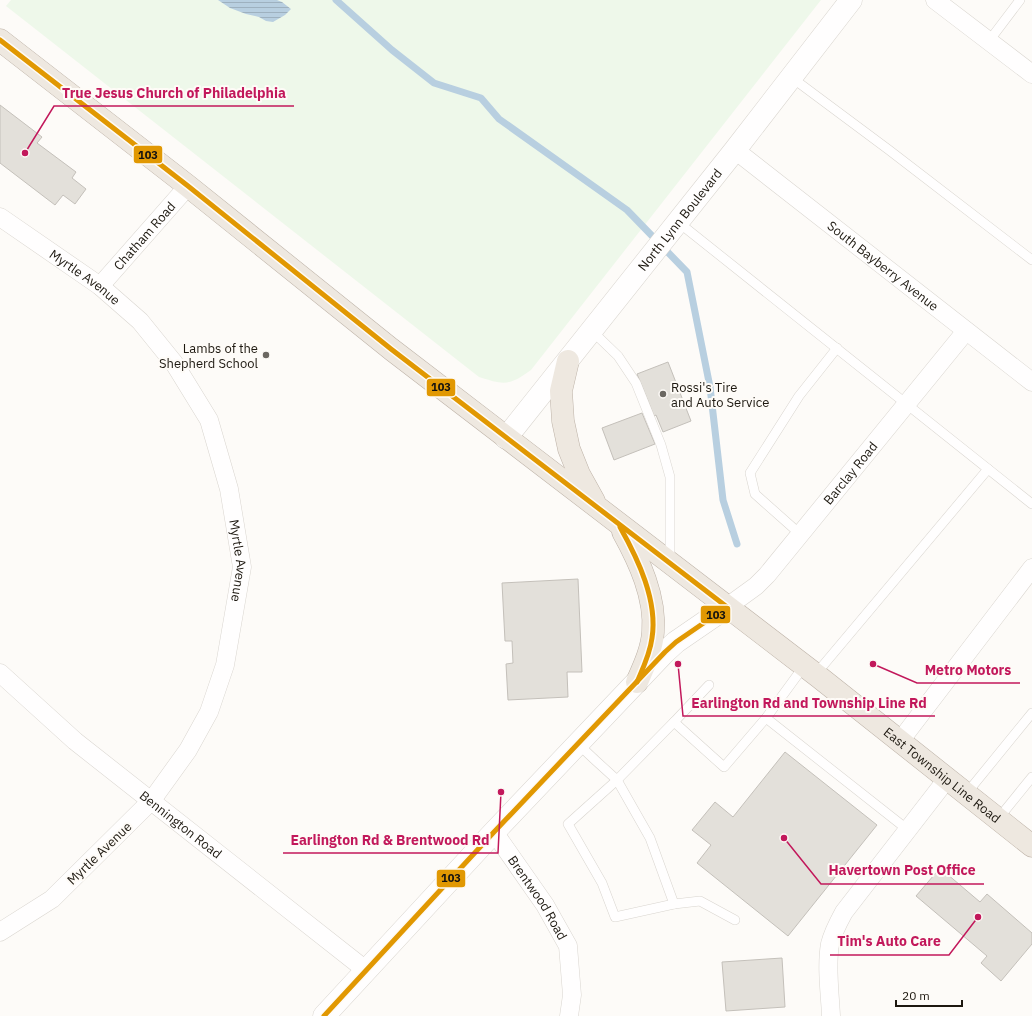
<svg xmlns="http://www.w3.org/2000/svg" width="1032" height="1016" viewBox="0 0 1032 1016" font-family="'IBM Plex Sans',sans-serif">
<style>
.green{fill:#eef8ea}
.water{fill:url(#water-rules)}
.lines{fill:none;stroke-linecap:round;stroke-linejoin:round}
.stream{stroke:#b8cfe0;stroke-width:7}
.building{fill:#e3e0da;stroke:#c4c0ba}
.service-casing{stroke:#d9d5cf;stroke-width:10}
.minor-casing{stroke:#d9d5cf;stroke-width:19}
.tertiary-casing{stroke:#d9d5cf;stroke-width:23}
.trunk-casing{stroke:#bdb2a7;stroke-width:23}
.service{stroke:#fffefe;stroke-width:9}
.minor{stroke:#fffefe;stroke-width:18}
.tertiary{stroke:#fffefe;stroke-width:22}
.trunk{stroke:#eee8e0;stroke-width:22}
.bus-1-casing{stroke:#fefbf7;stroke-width:8}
.bus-1{stroke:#e19802;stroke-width:5}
.poi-dot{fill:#6b6761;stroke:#fefbf7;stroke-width:1.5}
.labels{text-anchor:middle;stroke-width:4;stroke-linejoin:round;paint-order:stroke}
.street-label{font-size:13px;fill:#1d1810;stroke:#fefbf7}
.poi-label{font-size:13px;fill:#1d1810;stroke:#fefbf7;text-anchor:end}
.leader{fill:none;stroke:#c2185b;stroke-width:1.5}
.callout-dot{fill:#c2185b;stroke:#fefbf7;stroke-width:1.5}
.callout-label{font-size:14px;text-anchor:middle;font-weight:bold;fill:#c2185b;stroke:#fefbf7;stroke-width:4;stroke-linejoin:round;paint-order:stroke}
.line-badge{stroke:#fefbf7;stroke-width:1.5}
.pale-badge-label{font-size:11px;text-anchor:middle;font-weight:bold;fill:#111}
</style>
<defs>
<pattern id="water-rules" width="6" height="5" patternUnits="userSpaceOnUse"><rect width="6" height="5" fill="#b8cfe0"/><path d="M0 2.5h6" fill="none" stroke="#9eb1bf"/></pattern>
</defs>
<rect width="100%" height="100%" fill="#fdfbf8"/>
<!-- green -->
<path class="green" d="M11 0H821L531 370C509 386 504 385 479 377L6 6Z"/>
<!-- water -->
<path class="water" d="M218 0H277L282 2 291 9 285 15 273 22 266 21 259 17 246 14 230 8Z"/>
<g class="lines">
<!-- stream -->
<path class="stream" d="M336 0 392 50 434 83 481 98 499 119 627 210 687 272 710 387 723 500 737 544"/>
</g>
<!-- building -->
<g class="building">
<path d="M0 105 42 137 37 143 76 172 72 178 86 189 75 204 63 195 55 205 0 163Z"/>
<path d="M668 362 691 421 663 432 656 415 654 416 637 374Z"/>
<path d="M642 413 655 444 614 460 602 428Z"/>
<path d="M578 579 582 672H567L568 697 508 700 506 664 513 663 512 641H505L502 583Z"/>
<path d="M785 752 877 825 788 936 697 863 711 845 692 830 715 802 733 817Z"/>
<path d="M940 868 980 902 987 894 1032 933V944L1001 981 981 963 987 956 916 896Z"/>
<path d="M782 958 785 1007 726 1011 722 962Z"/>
</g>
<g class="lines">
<defs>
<g id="service">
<path d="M989 41 1020 0"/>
<path d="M791 77 889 150 1032 260"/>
<path d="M678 222 1032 504"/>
<path d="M591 330 618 356 636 383 661 445 670 477V560"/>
<path d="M800 534 755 494 750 473 799 396 837 348"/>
<path d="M815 675 988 469"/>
<path d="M709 685 674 722 724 767 766 718 804 666"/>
<path d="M766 718 908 830"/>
<path d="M674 722 617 780 568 824 602 883 615 917 674 904 700 901 735 920"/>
<path d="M578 744 595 760 617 780 650 838 674 904"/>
<path d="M966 794 1032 713"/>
<path d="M998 819 1032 777"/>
</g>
<g id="minor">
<path d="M935 0 1032 74"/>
<path id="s1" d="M735 150 1032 382"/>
<path id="s2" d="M0 217 100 286 140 321 174 363 209 420 229 489 242 567 225 665 209 712 188 750 152 800 52 899 0 932"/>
<path id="s3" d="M100 286 188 186"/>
<path id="s4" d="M727 607 756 586 767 575 966 331"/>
<path id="s5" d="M0 673 75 741 367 971"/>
<path d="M900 741 1032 568"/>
<path id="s6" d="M494 832 545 905 568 946 572 995 569 1016"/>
<path d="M831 1016C830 993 826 967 830 944 833 932 838 923 844 912L947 779"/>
</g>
<g id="tertiary">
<path id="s7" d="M506 438 735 150 851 0"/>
<path d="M324 1016 494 832 665 652 676 642 727 607"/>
</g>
<g id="trunk">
<path id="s8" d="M0 40 188 186 391 349 819 677 1032 846"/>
<path d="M568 361 561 391 563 421 569 449 579 474 594 501"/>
<path d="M623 532C639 561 656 597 653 632 652 649 644 666 637 682"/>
</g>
</defs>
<!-- service casing -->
<use href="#service" class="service-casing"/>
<!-- minor casing -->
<use href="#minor" class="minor-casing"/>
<!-- tertiary casing -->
<use href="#tertiary" class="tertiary-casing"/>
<!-- trunk casing -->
<use href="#trunk" class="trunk-casing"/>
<!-- service -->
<use href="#service" class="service"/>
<!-- minor -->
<use href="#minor" class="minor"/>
<!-- tertiary -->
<use href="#tertiary" class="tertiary"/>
<!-- trunk -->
<use href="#trunk" class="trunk"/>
<defs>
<g id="bus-1">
<path d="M0 40 188 186 391 349 727 607 676 642 665 652 494 832 324 1016"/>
<path d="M620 527C638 559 658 601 652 638 650 654 643 668 637 682"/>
</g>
</defs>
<!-- bus-1 casing -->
<use href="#bus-1" class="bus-1-casing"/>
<!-- bus-1 -->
<use href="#bus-1" class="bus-1"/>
</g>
<!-- markers -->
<g class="poi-dot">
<circle cx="266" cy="355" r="4"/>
<circle cx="663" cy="394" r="4"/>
</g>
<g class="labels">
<!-- street labels -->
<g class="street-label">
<text dy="5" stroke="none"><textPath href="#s7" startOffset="279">North Lynn Boulevard</textPath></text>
<text dy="5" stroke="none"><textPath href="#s3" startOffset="67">Chatham Road</textPath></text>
<text dy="5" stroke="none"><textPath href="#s1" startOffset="188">South Bayberry Avenue</textPath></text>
<text dy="5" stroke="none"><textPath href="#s2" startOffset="104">Myrtle Avenue</textPath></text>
<text dy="5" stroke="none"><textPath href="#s4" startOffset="183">Barclay Road</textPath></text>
<text dy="5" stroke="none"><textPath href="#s2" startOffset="440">Myrtle Avenue</textPath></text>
<text dy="5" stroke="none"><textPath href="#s8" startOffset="1195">East Township Line Road</textPath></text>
<text dy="5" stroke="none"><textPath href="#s5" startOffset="236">Bennington Road</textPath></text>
<text transform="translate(99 853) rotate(-44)" y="5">Myrtle Avenue</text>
<text dy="5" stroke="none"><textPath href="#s6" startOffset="79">Brentwood Road</textPath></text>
</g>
<!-- poi labels -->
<g class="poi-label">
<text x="258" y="353">Lambs of the<tspan x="258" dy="15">Shepherd School</tspan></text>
<text x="671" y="392" text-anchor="start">Rossi's Tire<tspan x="671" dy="15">and Auto Service</tspan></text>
</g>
</g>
<!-- callouts -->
<path class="leader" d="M25 153L54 106H294M873 664L917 683H1020M678 664L683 716H935M501 792L498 853H283M784 838L821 884H984M978 917L949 955H830"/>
<g class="callout-dot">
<circle cx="25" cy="153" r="4"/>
<circle cx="873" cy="664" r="4"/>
<circle cx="678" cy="664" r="4"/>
<circle cx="501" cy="792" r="4"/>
<circle cx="784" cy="838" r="4"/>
<circle cx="978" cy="917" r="4"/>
</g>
<g class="callout-label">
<text x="174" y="98">True Jesus Church of Philadelphia</text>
<text x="968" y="675">Metro Motors</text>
<text x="809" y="708">Earlington Rd and Township Line Rd</text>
<text x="390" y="845">Earlington Rd &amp; Brentwood Rd</text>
<text x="902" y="875">Havertown Post Office</text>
<text x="889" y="946">Tim's Auto Care</text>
</g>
<g class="line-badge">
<rect x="133" y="145" width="30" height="19" rx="4" fill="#e19802"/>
<rect x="426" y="378" width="30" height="19" rx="4" fill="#e19802"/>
<rect x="700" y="605" width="31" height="19" rx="4" fill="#e19802"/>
<rect x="436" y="869" width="30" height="19" rx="4" fill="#e19802"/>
</g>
<g class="pale-badge-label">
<text x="148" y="159">103</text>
<text x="441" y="391">103</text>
<text x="716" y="619">103</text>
<text x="451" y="882">103</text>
</g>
<!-- scale -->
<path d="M896 1000v6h66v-6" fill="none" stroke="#1d1810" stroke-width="2"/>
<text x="902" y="1000" font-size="12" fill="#1d1810" stroke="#fefbf7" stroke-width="3" paint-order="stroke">20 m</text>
</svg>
